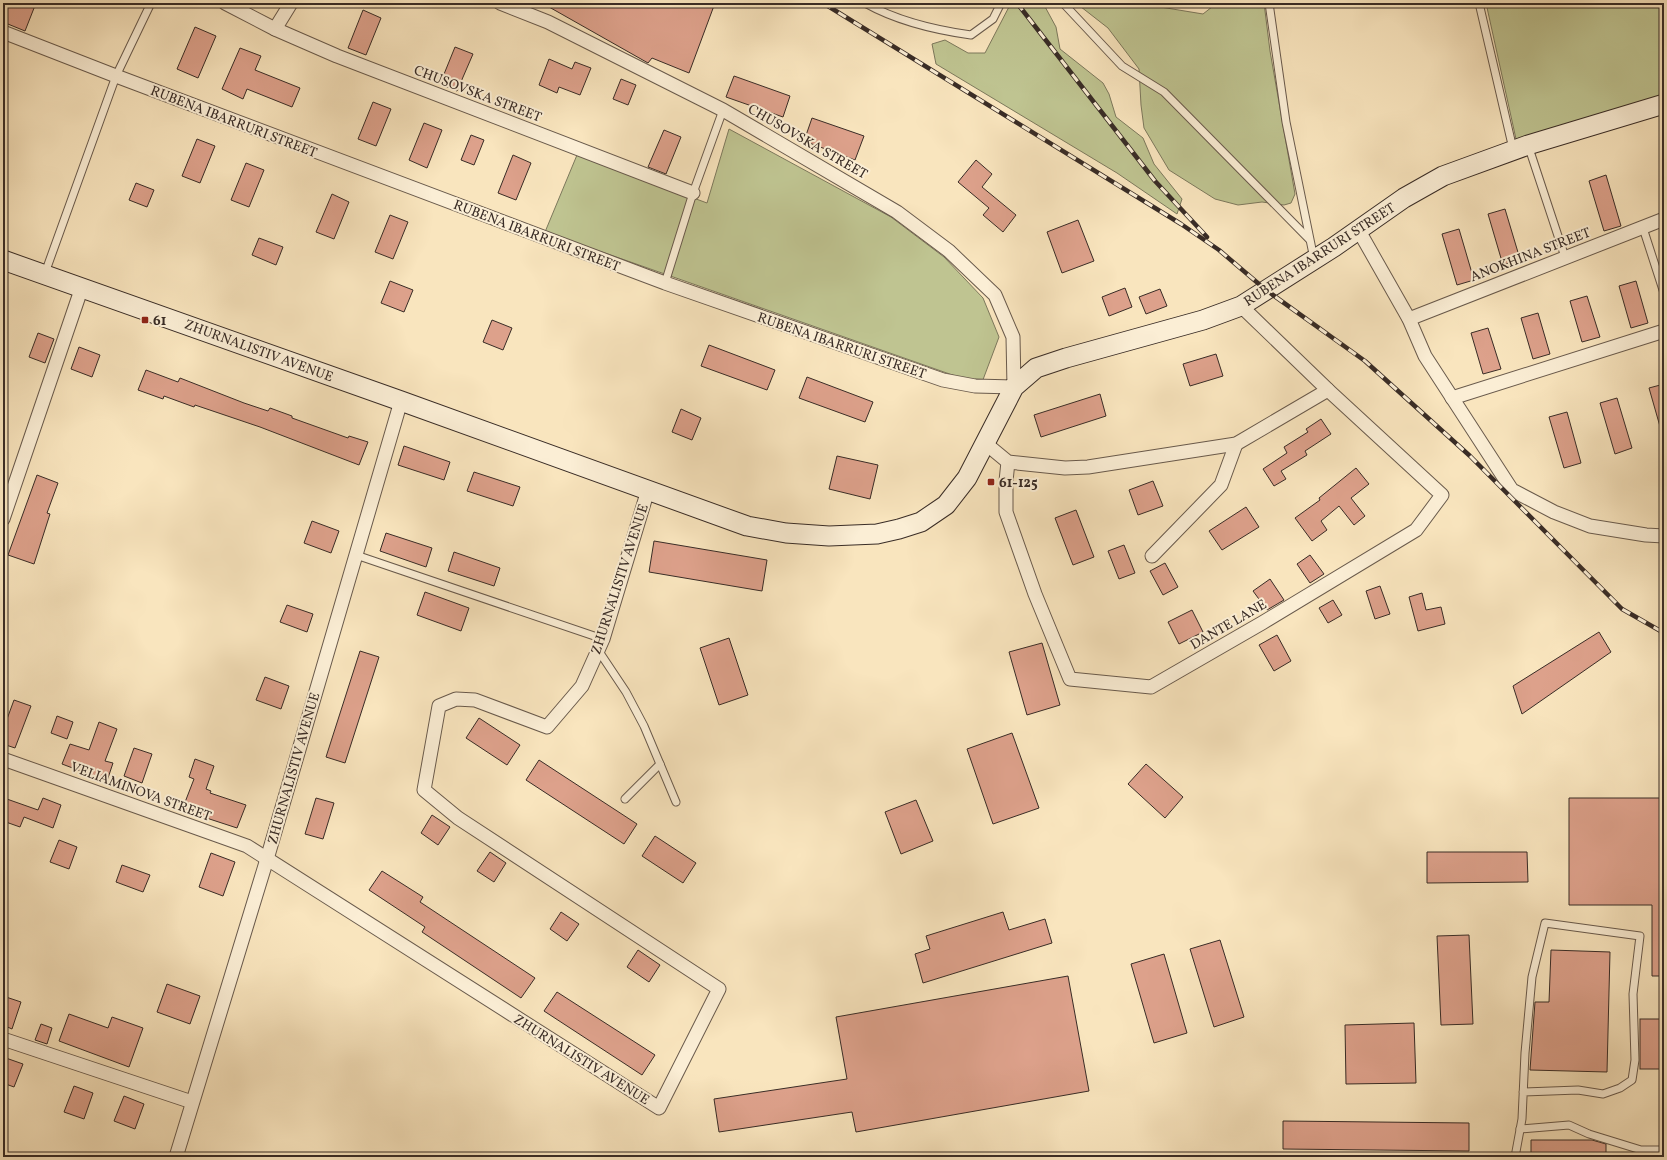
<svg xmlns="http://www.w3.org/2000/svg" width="1667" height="1160" viewBox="0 0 1667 1160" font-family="Vollkorn,serif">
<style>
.green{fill:#bfc491;stroke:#7c785c}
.building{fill:#dda18b;stroke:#392c26}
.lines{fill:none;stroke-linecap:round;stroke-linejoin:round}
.service-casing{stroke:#695a4c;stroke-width:9}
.minor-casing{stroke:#695a4c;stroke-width:15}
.secondary-casing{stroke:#392c26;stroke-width:21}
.service{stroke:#fbeed5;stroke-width:7}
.minor{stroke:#fbeed5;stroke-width:13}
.secondary{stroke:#fbeed5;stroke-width:19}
.rail-casing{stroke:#392c26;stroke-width:4.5}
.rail{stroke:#fbeed5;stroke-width:3;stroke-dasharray:9;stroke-linecap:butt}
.poi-dot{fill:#8f2418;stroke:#fbeed5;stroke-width:1.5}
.labels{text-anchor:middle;stroke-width:4;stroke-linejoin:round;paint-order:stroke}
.street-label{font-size:14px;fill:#392c26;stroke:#fbeed5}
.poi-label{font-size:14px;font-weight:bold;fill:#392c26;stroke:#fbeed5;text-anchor:start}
</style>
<rect width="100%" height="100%" fill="#f9e5be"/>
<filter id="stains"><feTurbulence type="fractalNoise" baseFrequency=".005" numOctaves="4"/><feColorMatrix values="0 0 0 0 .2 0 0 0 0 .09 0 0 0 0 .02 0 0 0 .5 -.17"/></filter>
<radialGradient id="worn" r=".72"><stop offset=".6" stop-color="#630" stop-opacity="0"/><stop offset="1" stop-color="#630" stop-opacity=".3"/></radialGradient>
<!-- green -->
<g class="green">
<path d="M1011 3H1043L1056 27 1060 49 1103 83 1109 94 1116 117 1143 138 1154 164 1182 199 1177 214 1117 173 936 64 932 44 945 40 968 53H985Z"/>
<path d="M1076 3H1136L1203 14 1217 3H1264L1270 51 1295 194 1291 203 1284 205 1262 202 1238 205 1215 199 1169 170 1144 128 1141 105 1139 69 1108 28Z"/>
<path d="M1486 3H1664V99L1516 139Z"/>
<path d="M729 129 891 217 944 257 983 298 999 337 981 385 545 232 577 155 707 203Z"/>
</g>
<!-- building -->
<g class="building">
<path d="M5 3H36L25 31 3 22V9Z"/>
<path d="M542 3H715L689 73 652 58 648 63Z"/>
<path d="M363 10 381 18 366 55 348 48Z"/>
<path d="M195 27 216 36 198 78 177 69Z"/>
<path d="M455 47 473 54 457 91 440 84Z"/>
<path d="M240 48 261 56 255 70 300 88 292 107 247 89 243 99 222 89Z"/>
<path d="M549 59 572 69 575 62 591 68 580 95 559 87 557 93 539 85Z"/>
<path d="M734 76 790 96 783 117 726 97Z"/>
<path d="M621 79 636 85 628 105 613 99Z"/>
<path d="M373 102 391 109 376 146 358 139Z"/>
<path d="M812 118 864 136 855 160 804 141Z"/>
<path d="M424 123 442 130 427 168 409 160Z"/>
<path d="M664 130 681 137 666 174 648 167Z"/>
<path d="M471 135 484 140 474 165 461 160Z"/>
<path d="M197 139 215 146 200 183 182 176Z"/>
<path d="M513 155 531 163 516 200 498 193Z"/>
<path d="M976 160 992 174 982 187 1016 215 1003 232 983 215 989 208 958 182Z"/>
<path d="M246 163 264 170 249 207 231 200Z"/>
<path d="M1606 175 1621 226 1604 231 1589 181Z"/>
<path d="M136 183 154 190 147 207 129 200Z"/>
<path d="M332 194 349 202 334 239 316 232Z"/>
<path d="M1505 209 1520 259 1503 265 1488 214Z"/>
<path d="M390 215 408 222 393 259 375 252Z"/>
<path d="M1078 220 1094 261 1062 273 1047 232Z"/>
<path d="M1459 229 1474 280 1457 285 1442 234Z"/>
<path d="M259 238 283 247 276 265 252 255Z"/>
<path d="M390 281 413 290 404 312 381 303Z"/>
<path d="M1636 281 1648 323 1631 328 1619 286Z"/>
<path d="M1125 288 1132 307 1109 316 1102 297Z"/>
<path d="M1160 289 1167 306 1146 314 1139 297Z"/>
<path d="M1587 296 1600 337 1582 342 1570 301Z"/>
<path d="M1538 313 1550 354 1533 359 1521 318Z"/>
<path d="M492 320 512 328 503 350 483 342Z"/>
<path d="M1488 328 1501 369 1483 374 1471 333Z"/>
<path d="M38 333 54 339 45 363 29 357Z"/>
<path d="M709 345 775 370 767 390 701 366Z"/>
<path d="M79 347 100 355 92 377 71 369Z"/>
<path d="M1216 354 1223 376 1190 386 1183 364Z"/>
<path d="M146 370 178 382 180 378 244 403 268 411 270 408 292 416V418L348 438 349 436 368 442 359 465 260 427 195 405 194 407 164 396 163 399 138 390Z"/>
<path d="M807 377 873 402 865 422 799 398Z"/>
<path d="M1664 384V429L1661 430 1649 388Z"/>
<path d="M1100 394 1106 416 1041 437 1034 415Z"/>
<path d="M1617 398 1632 448 1615 454 1600 403Z"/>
<path d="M681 409 701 418 692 440 672 432Z"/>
<path d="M1567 412 1581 463 1564 468 1549 417Z"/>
<path d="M1321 419 1331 434 1305 451 1307 455 1281 471 1286 479 1274 486 1263 469 1287 453 1284 447 1308 432 1306 429Z"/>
<path d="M404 446 450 462 444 480 398 465Z"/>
<path d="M837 456 878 465 870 499 829 489Z"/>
<path d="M1356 468 1369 484 1351 498 1365 516 1354 525 1339 506 1321 521 1327 530 1312 541 1295 518 1320 500 1319 498Z"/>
<path d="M474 472 520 487 513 506 467 491Z"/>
<path d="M37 475 58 483 47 513 50 514 34 564 8 555Z"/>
<path d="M1153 481 1163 506 1138 515 1129 490Z"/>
<path d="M1246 507 1259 527 1222 550 1209 531Z"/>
<path d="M1076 510 1094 557 1073 565 1055 518Z"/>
<path d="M312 521 339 531 331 553 304 543Z"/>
<path d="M386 533 432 548 426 567 380 551Z"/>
<path d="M654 541 767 560 762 591 649 572Z"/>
<path d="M1124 545 1135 573 1119 579 1108 551Z"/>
<path d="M454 552 500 568 494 586 448 571Z"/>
<path d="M1310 555 1324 574 1310 583 1297 564Z"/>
<path d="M1165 563 1178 587 1163 595 1150 571Z"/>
<path d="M1270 579 1284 600 1267 610 1253 591Z"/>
<path d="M1380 586 1390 614 1375 619 1366 591Z"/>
<path d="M425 592 469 608 461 631 417 615Z"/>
<path d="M1422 593 1426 610 1441 607 1445 624 1418 631 1409 597Z"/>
<path d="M1333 600 1342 615 1328 623 1319 608Z"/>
<path d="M287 605 313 614 307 632 280 622Z"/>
<path d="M1192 610 1203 632 1179 644 1168 622Z"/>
<path d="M1599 632 1611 652 1522 714 1513 686Z"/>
<path d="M1277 635 1291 661 1274 671 1259 645Z"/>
<path d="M729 638 748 695 719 705 700 648Z"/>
<path d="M1042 643 1060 705 1027 715 1009 652Z"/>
<path d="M360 651 379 657 345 763 326 757Z"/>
<path d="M265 677 289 686 281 709 256 700Z"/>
<path d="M14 700 31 706 15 748 3 744V730Z"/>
<path d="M57 716 73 722 67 739 51 733Z"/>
<path d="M479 718 520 745 507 765 466 738Z"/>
<path d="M99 722 117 729 105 761 113 763 107 781 62 764 70 744 89 750Z"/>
<path d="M1012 733 1039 808 993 824 967 749Z"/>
<path d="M134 748 152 754 142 783 124 776Z"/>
<path d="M195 759 214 766 206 789 211 791 210 793 246 805 237 828 182 810 194 779 189 777Z"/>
<path d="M539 760 637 824 624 844 526 780Z"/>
<path d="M1146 764 1183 797 1165 818 1128 784Z"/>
<path d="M4 798 38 810 43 798 61 805 53 828 24 817 20 827 3 821 7 811 3 809Z"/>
<path d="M316 798 334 803 323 839 305 834Z"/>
<path d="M1569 798H1664V976H1652V905H1569Z"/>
<path d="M916 800 933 841 901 854 885 812Z"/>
<path d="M432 815 450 827 438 845 421 833Z"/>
<path d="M655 836 696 863 683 883 642 856Z"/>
<path d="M59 840 77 847 69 869 50 862Z"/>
<path d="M490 852 506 863 494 882 477 871Z"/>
<path d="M1427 852H1527L1528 882 1427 883Z"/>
<path d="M211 853 235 862 223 896 199 887Z"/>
<path d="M122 865 150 875 143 892 116 882Z"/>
<path d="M382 871 423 897 420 902 535 978 521 998 422 932 425 927 369 890Z"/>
<path d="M561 912 579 924 567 941 550 929Z"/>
<path d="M1003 912 1009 930 1045 919 1052 943 923 983 915 954 930 949 926 936Z"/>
<path d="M1469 935 1473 1024 1441 1025 1437 936Z"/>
<path d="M1220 940 1244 1017 1214 1027 1190 949Z"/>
<path d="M638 950 660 965 649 982 627 967Z"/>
<path d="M1551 950 1610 952 1607 1072 1530 1070 1535 1002H1549Z"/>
<path d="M1164 954 1187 1033 1154 1043 1131 964Z"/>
<path d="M1068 976 1089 1091 856 1132 852 1112 719 1132 714 1099 847 1079 836 1017Z"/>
<path d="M167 984 200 996 190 1024 157 1012Z"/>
<path d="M557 992 655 1055 642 1075 544 1011Z"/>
<path d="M3 996 21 1002 12 1029 3 1025Z"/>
<path d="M69 1014 108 1028 112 1017 143 1028 129 1067 59 1041Z"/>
<rect x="1640" y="1019" width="24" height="50"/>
<path d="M1414 1023 1416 1083 1346 1084 1345 1025Z"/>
<path d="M41 1024 52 1028 47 1044 35 1040Z"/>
<path d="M3 1057 23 1064 14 1087 3 1083Z"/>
<path d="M74 1086 93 1093 84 1119 64 1112Z"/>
<path d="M124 1096 144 1104 135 1129 114 1121Z"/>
<path d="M1283 1121 1469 1123V1151L1283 1149Z"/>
<path d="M1531 1140H1592L1606 1144V1157H1531Z"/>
</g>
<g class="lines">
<defs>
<g id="service">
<path d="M865 3C897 21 935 30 971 35L993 19 1001 3"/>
<path d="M1063 3 1122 66 1164 92 1309 239"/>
<path d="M1269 3 1286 122 1314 259"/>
<path d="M1479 3 1513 149"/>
<path d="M1528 145 1565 257"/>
<path d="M1643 228 1664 293"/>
<path d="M45 273 116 76 151 3"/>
<path d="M665 283 693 193 723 110"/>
<path d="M356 555 603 639"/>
<path d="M598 650 626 692 644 726 676 802"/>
<path d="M625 799 660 764"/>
<path d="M1520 1129 1569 1125 1589 1134 1641 1150H1664"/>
<path d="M1515 1157 1522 1119 1525 1053 1532 977 1545 923 1640 936 1633 994 1635 1060 1632 1080 1620 1088 1603 1094 1578 1090 1523 1092"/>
</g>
<g id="minor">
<path d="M225 3 275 29 337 56 693 193"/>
<path d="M275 29 291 3"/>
<path d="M3 32 116 76 665 283 943 380 975 386 1014 387 1013 337 995 295 949 251 897 212 723 110 548 22 500 3"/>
<path d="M1359 231 1409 319 1425 356 1512 490 1554 512 1590 526 1646 535 1664 536"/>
<path d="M1409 319 1664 219"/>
<path d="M1452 398 1664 331"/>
<path d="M985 443 1008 462 1065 468 1088 467 1236 444 1328 390"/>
<path d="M1008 462 1006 481V512L1035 594 1070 679 1151 687 1262 623 1416 530 1442 495 1328 390 1241 306"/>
<path d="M3 519 82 287"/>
<path d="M1152 556 1221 485 1236 444"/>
<path d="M3 759 247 846 659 1108 719 989 458 818 424 790 439 706 456 699 475 700 547 727 582 686 603 639 648 490"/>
<path d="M3 1039 192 1102"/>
<path d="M176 1157 267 859 401 401"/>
</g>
<path id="secondary" d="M3 260 401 401 747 526 786 533 829 536 877 534 899 529 921 522 946 505 967 478 1014 387 1036 368 1066 358 1203 320 1241 306 1334 247 1404 198 1443 176 1528 145 1664 104"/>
</defs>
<!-- service casing -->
<use href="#service" class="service-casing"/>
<!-- minor casing -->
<use href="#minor" class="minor-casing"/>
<!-- secondary casing -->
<use href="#secondary" class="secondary-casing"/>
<!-- service -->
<use href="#service" class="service"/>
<!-- minor -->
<use href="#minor" class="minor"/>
<!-- secondary -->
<use href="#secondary" class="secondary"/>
<defs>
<g id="rail">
<path d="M823 3 1181 224 1219 250 1266 290 1365 361 1470 456 1622 609 1664 633"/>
<path d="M1017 3 1155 181 1207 237"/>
</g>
</defs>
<!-- rail casing -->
<use href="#rail" class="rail-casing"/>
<!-- rail -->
<use href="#rail" class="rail"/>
</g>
<!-- markers -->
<g class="poi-dot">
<rect x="141" y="316" width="8" height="8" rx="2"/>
<rect x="987" y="478" width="8" height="8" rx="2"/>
</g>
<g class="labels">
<!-- street labels -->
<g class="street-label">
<text transform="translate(478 93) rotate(21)" y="5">CHUSOVSKA STREET</text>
<text transform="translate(234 121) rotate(21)" y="5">RUBENA IBARRURI STREET</text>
<text transform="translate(808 141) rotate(30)" y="5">CHUSOVSKA STREET</text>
<text transform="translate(537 235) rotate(21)" y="5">RUBENA IBARRURI STREET</text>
<text transform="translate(1319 254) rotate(-33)" y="5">RUBENA IBARRURI STREET</text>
<text transform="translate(1530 254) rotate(-21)" y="5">ANOKHINA STREET</text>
<text transform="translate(842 345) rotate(19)" y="5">RUBENA IBARRURI STREET</text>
<text transform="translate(259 350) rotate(20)" y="5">ZHURNALISTIV AVENUE</text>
<text transform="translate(619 579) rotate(-72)" y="5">ZHURNALISTIV AVENUE</text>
<text transform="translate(1228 624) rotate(-30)" y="5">DANTE LANE</text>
<text transform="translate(293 768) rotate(-74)" y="5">ZHURNALISTIV AVENUE</text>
<text transform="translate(141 791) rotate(20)" y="5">VELIAMINOVA STREET</text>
<text transform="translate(582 1059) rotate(32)" y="5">ZHURNALISTIV AVENUE</text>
</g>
<!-- poi labels -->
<g class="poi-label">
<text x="153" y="325">61</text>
<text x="999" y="487">61-125</text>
</g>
</g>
<!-- margin -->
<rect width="1667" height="1160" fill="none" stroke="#f9e5be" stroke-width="16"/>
<rect x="4" y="4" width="1659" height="1152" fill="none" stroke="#392c26" stroke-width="2"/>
<rect x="8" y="8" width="1651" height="1144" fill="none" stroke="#392c26"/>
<rect width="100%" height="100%" filter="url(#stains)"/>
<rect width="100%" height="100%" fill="url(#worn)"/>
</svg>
